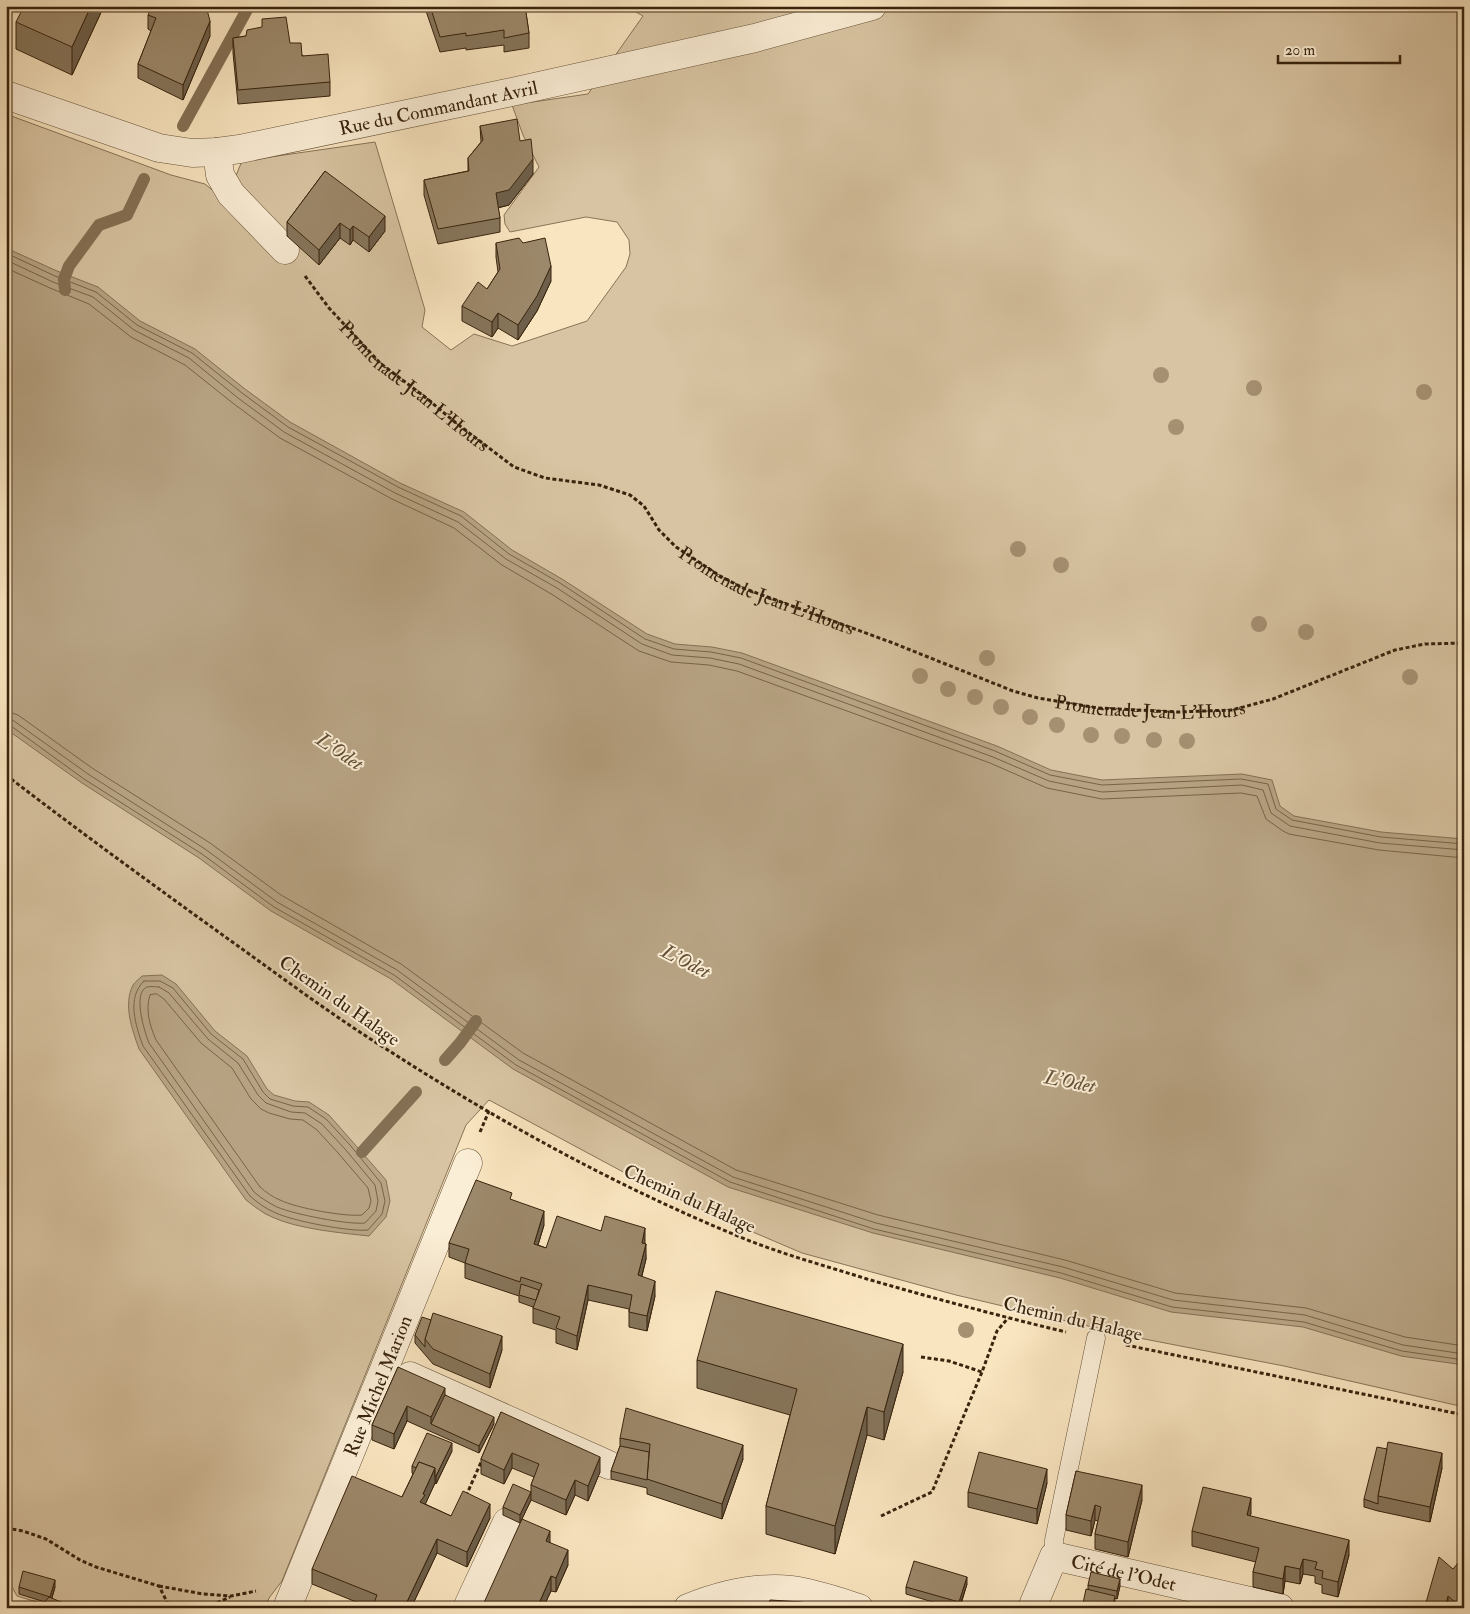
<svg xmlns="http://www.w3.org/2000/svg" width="1470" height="1614" viewBox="0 0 1470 1614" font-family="'IM FELL Double Pica',serif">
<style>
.green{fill:#d8c4a2;stroke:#887458}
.water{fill:#b7a383;stroke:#847054}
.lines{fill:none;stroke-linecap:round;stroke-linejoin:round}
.shore{stroke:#786348;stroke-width:1}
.stream{stroke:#847054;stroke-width:12}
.service-casing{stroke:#68543a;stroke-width:19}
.minor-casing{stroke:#68543a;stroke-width:29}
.path{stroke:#38230d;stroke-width:3;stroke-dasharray:4 2.5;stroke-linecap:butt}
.service{stroke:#fbeed6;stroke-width:18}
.minor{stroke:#fbeed6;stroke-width:28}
.tree{fill:#a59072}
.wall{fill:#86755b;stroke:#38230d}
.shaded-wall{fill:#6d5f4a;stroke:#38230d}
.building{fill:#9c886a;stroke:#38230d}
.labels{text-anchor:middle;stroke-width:4;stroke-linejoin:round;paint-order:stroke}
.street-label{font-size:19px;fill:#38230d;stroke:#fbeed6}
.water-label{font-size:20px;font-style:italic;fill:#645036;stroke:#fbeed6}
</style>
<rect width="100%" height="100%" fill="#f9e5c0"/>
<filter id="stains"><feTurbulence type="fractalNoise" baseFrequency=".004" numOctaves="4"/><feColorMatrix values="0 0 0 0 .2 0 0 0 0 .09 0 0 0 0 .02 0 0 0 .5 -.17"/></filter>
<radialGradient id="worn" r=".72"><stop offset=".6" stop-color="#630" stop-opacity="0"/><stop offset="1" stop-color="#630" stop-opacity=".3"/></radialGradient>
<!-- green -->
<g class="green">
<path d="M625 6H1464V1082L6 366V114L171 175 205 184 221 197 235 178 242 161 375 142 425 310 422 327 451 350 474 334 512 346 587 321 626 267 630 254 629 240 617 222 586 217 510 232 505 224 504 215 539 167 523 135 512 105 588 94 643 16Z"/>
<path d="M6 646 1464 1245V1407L1284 1366 1139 1338 956 1295 802 1253 720 1218 640 1181 489 1100 466 1125 282 1581 269 1598 265 1608H93L50 1606 17 1596 6 1576Z"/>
</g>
<!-- water -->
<g class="water">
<path d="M6 248 57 271 98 287 140 321 195 349 245 389 290 422 400 483 464 512 512 550 562 579 647 634 675 644 712 647 742 653 997 746 1051 770 1102 780 1242 774 1272 780 1280 806 1294 816 1381 832 1464 839V1365L1401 1356 1303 1327 1171 1312 1060 1278 873 1233 728 1187 513 1069 391 979 271 911 199 858 82 783 6 729Z"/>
<path d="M162 975 176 984 215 1031 247 1056 267 1089 274 1095 295 1101 309 1102 329 1115 386 1180 390 1201 386 1217 369 1236C342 1233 297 1229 272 1217 262 1213 254 1206 246 1200L139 1049C132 1029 123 1005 133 985 135 982 139 979 142 976Z"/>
</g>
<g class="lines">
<!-- shore -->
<g class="shore">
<path d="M6 253 55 276 96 292 137 325 192 353 242 393 288 427 398 487 461 516 509 554 560 583 645 639 674 649 711 652 741 658 995 751 1050 775 1102 785 1241 779 1268 784 1276 809 1292 820 1381 837 1464 844"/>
<path d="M6 260 53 282 93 297 134 330 189 358 238 398 284 432 395 493 458 522 506 559 557 588 642 644 672 655 710 658 739 664 993 757 1049 781 1102 792 1242 785 1263 790 1271 813 1290 826 1380 843 1464 850"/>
<path d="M6 268 50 288 89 304 131 337 185 365 234 404 280 438 392 499 454 528 502 565 553 595 639 651 671 662 709 665 737 671 990 763 1047 788 1102 799 1241 793 1257 796 1266 819 1283 831 1289 834 1379 850 1464 858"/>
<path d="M6 711 18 715 92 768 210 843 281 895 401 964 523 1053 736 1170 878 1215 1065 1260 1175 1293 1306 1308 1405 1337 1464 1346"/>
<path d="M6 719 14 721 88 774 205 849 277 902 397 970 519 1060 733 1177 876 1223 1063 1267 1173 1300 1305 1315 1403 1345 1464 1354"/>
<path d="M6 725 11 726 84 779 202 854 274 907 394 975 516 1065 730 1182 874 1229 1061 1273 1172 1307 1304 1322 1402 1351 1464 1360"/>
<path d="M144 981H160L173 988 211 1034 243 1059 263 1092 270 1099 293 1106 308 1107 326 1119 350 1145 381 1183 385 1201 382 1214 368 1230C350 1232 293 1221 276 1213 266 1209 258 1203 250 1196L143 1046C136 1026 126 998 144 981Z"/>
<path d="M159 987 169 993 208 1039 238 1063 258 1095 266 1103 291 1112 305 1113 322 1124 345 1149 375 1185 378 1201 376 1211 365 1223C348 1225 293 1214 277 1207 269 1203 261 1198 254 1192L149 1043C145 1033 132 993 147 987 150 986 156 987 159 987Z"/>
<path d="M157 994 164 999 201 1043 232 1068 251 1099 261 1109 269 1113 290 1119 303 1120 317 1130 339 1154 368 1188 371 1201 369 1208 362 1215C345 1217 296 1208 280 1200 272 1197 266 1192 260 1187L156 1040C150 1026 145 1010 150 995Z"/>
</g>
<!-- stream -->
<g class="stream">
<path d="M183 126 249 6"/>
<path d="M65 290 64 279 69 266 99 225 127 215 144 179"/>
<path d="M445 1060 460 1043 476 1021"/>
<path d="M362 1152 416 1092"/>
</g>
<defs>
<path id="service" d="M1054 1556V1540L1096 1338"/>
<g id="minor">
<path id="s2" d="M6 95 159 148 192 153 217 152 240 149 507 93 755 38 872 6"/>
<path d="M217 152 220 175 231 194 285 250"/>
<path d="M410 1376 609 1465"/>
<path id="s3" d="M287 1608 468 1163"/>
<path d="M467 1608 507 1522"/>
<path d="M688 1608C720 1595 756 1586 791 1590 814 1593 837 1601 859 1608"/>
<path id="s4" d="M1032 1608 1054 1556 1280 1608"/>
</g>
</defs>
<!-- service casing -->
<use href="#service" class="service-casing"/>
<!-- minor casing -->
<use href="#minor" class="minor-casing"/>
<!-- path -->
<g class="path">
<path id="s1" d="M305 276 329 308 380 363 425 397 456 423 514 467 545 478 599 485 630 495 644 506 659 530 676 547 720 576 743 588 893 643 1013 691 1038 698 1098 708 1178 712 1232 710 1273 699 1395 650 1425 644 1464 643"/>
<path d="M6 775C80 832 156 887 231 941 284 979 336 1018 391 1052 503 1124 622 1189 745 1239 785 1255 826 1266 867 1279 933 1298 999 1316 1066 1332"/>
<path d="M480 1132 489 1111"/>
<path d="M1126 1345 1464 1415"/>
<path d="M921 1357 949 1361 982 1372 997 1331 1008 1318"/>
<path d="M466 1496 482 1460"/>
<path d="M881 1516 932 1492 982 1372"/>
<path d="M6 1528 23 1531 46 1539 80 1560 96 1567 159 1586 170 1608"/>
<path d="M159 1586 203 1594 231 1596 256 1591"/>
<path d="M205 1608 230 1597"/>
</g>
<!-- service -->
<use href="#service" class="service"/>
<!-- minor -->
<use href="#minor" class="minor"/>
</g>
<!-- trees -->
<g class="tree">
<circle cx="1161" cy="375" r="8"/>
<circle cx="1254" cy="388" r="8"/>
<circle cx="1424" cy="392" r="8"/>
<circle cx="1176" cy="427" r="8"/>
<circle cx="1018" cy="549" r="8"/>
<circle cx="1061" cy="565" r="8"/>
<circle cx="1259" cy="624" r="8"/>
<circle cx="1306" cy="632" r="8"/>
<circle cx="987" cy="658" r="8"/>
<circle cx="920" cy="676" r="8"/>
<circle cx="1410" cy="677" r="8"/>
<circle cx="948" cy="689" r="8"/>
<circle cx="975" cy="697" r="8"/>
<circle cx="1001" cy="707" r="8"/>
<circle cx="1030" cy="717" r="8"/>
<circle cx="1057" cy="725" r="8"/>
<circle cx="1091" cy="735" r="8"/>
<circle cx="1122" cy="736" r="8"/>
<circle cx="1154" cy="740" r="8"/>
<circle cx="1187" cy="741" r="8"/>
<circle cx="966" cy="1330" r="8"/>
</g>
<!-- wall -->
<g class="wall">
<path d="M104 6 72 75 16 49V22Z"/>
<path d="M426 6H525L529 33V48L504 52V45L466 50V48L440 52 426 11Z"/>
<path d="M148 15 210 36 183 100 138 78V64L151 31 148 29Z"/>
<path d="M246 36 290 43 330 82V96L238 104 233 53V38Z"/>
<path d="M480 126 520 141 533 174 509 205 498 208 500 218V232L438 244 424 195V180L468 171V158L481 142Z"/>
<path d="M325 171 385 231 369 252 353 240 350 245 340 238 319 265 287 236V222Z"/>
<path d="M496 243 551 281 537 311 518 340 498 328 492 337 462 321V306L487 289 498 272 496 257Z"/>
<path d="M512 1200 544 1225 538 1245 546 1248 601 1231 645 1243 646 1259 642 1276 655 1296 647 1331 629 1327V1309L588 1300 577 1350 556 1343V1330L533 1323V1307L519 1302V1296L465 1278V1263L449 1257V1243Z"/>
<path d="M430 1320 502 1350 490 1388 433 1364 415 1343V1335Z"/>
<path d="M697 1360 903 1372 884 1440 867 1435 835 1554 766 1534V1506L790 1415 697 1388Z"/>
<path d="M398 1367 494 1424 479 1453 407 1421 394 1449 372 1440V1425Z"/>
<path d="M501 1412 600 1472 588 1501 575 1495 566 1515 531 1500 520 1523 503 1515V1507L531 1492V1485L534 1477 512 1468 504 1484 481 1474V1459Z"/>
<path d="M620 1438 743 1459 722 1519 647 1494V1488L611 1479V1471L620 1446Z"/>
<path d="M452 1451 436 1484 435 1483 425 1504 451 1516 490 1518 467 1567 437 1553 411 1608H371L312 1584V1569L402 1497 413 1474 412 1473V1466Z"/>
<path d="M1442 1468 1430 1522 1378 1511 1364 1507V1499Z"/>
<path d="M1076 1471 1142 1500 1128 1557 1095 1549V1534L1098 1521 1095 1520 1091 1536 1066 1530V1515Z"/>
<path d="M1047 1483 1037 1524 968 1507V1492Z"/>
<path d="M1251 1513 1250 1516 1349 1555 1338 1597 1322 1593V1585L1315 1583V1576L1303 1574 1300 1584 1285 1581 1283 1594 1253 1587V1572L1256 1562 1192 1546V1531Z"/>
<path d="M550 1542 568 1565 556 1592 551 1591 543 1608H482V1607Z"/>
<path d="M1453 1569 1464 1608H1425V1606Z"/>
<path d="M967 1584 960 1608H953L906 1594V1587Z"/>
<path d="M1088 1585 1120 1586 1117 1599 1115 1598V1605L1082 1608 1088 1590Z"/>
<path d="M19 1587H55L52 1598 45 1602 19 1594Z"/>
</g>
<!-- shaded-wall -->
<g class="shaded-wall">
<path d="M91 6H104L72 75V47Z"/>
<path d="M210 21V36L183 100V85Z"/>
<path d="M533 159V174L509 205 496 208V193Z"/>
<path d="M385 216V231L369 252V237Z"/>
<path d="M340 223V238L319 265V250Z"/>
<path d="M353 226V240L350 245V230Z"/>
<path d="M551 266V281L537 311 518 340V325Z"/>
<path d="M498 313V328L492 337V322Z"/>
<path d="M544 1211V1225L534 1258V1244Z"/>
<path d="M645 1228V1243L642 1258V1243Z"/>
<path d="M646 1244V1259L638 1290V1275Z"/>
<path d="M655 1281V1296L647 1331V1316Z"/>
<path d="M588 1285V1300L577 1350V1336Z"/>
<path d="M502 1336V1350L490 1388V1374Z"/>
<path d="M903 1344V1372L884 1440V1412Z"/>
<path d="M445 1388V1403L431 1424V1417Z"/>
<path d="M407 1406V1421L394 1449V1434Z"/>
<path d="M867 1407V1435L835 1554V1526Z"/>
<path d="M494 1417V1424L479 1453V1446Z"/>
<path d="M452 1443V1451L436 1484V1476Z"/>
<path d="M743 1445V1459L722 1519V1504Z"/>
<path d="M512 1453V1468L504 1484V1470Z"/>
<path d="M1442 1453V1468L1430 1522V1507Z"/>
<path d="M600 1457V1472L588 1501V1486Z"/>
<path d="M435 1468V1483L425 1505 420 1502 423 1494Z"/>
<path d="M1047 1469V1483L1037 1524V1509Z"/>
<path d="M575 1480V1495L566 1515V1500Z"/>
<path d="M1142 1485V1500L1128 1557V1542Z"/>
<path d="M531 1492V1500L520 1523V1515Z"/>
<path d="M1251 1498V1513L1247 1530V1515Z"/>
<path d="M490 1504V1518L467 1567V1552Z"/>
<path d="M1095 1505V1520L1091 1536V1521Z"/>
<path d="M550 1531V1545L546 1541Z"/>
<path d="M437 1539V1553L411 1608H404Z"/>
<path d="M1349 1540V1555L1338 1597V1582Z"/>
<path d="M568 1550V1565L556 1592V1578Z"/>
<path d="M1303 1559V1574L1300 1584V1569Z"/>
<path d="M1285 1566V1581L1283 1594V1579Z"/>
<path d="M551 1576V1591L543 1608H537Z"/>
<path d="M967 1577V1584L959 1608V1602Z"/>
<path d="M1120 1579V1586L1117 1599V1591Z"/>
<path d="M55 1580V1587L50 1604V1597Z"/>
<path d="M1448 1596V1608H1445Z"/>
</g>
<!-- building -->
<g class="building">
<path d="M24 6H91L72 47 16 22Z"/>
<path d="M152 6H206L210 21 183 85 138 64 156 18 148 15Z"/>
<path d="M430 6H525L529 33 504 38V30L466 36V33L440 37Z"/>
<path d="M286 17 290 43H301L302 56 328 54 330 82 238 90 233 38 246 36 247 30 262 27V19Z"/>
<path d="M517 119 520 141 531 139 533 159 509 190 496 193 500 218 438 229 424 180 469 171 468 158 483 140 480 126Z"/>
<path d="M325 171 385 216 369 237 353 226 350 230 340 223 319 250 287 222Z"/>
<path d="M519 238 523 243 545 238 551 266 537 296 518 325 498 313 492 322 462 306 478 282 487 289 500 269 496 243Z"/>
<path d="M476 1180 512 1193 510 1199 544 1211 534 1244 546 1248 557 1216 601 1231 605 1216 645 1228 642 1243 646 1244 638 1275 655 1281 647 1316 629 1312 632 1295 588 1285 577 1336 556 1328 560 1317 533 1308 542 1284 521 1277 520 1282 465 1263 469 1249 449 1243Z"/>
<path d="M521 1284 539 1290 536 1300 519 1295Z"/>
<path d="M716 1291 903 1344 884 1412 867 1407 835 1526 766 1506 797 1389 697 1360Z"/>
<path d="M433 1313 502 1336 490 1374 433 1349 425 1339Z"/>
<path d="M422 1317 431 1320 425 1339V1347L415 1335Z"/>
<path d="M398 1367 445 1388 431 1417 407 1406 394 1434 372 1425Z"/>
<path d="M445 1395 494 1417 479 1446 431 1424Z"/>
<path d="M626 1408 743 1445 722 1504 647 1479 650 1444 620 1438Z"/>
<path d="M501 1412 600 1457 588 1486 575 1480 566 1500 531 1485 539 1464 512 1453 504 1470 481 1459Z"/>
<path d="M427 1433 452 1443 436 1476H435V1468L419 1462 416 1468 412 1466Z"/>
<path d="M1388 1442 1442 1453 1430 1507 1378 1496Z"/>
<path d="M620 1446 649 1452 647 1480 611 1471Z"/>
<path d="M1377 1447 1387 1449 1378 1496V1504L1364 1499Z"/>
<path d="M979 1452 1047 1469 1037 1509 968 1492Z"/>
<path d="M419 1462 435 1468 423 1494 425 1495 420 1502 451 1516 463 1491 490 1504 467 1552 437 1539 404 1608H372L377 1595 312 1569 352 1476 402 1497Z"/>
<path d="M1076 1471 1142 1485 1128 1542 1095 1534 1101 1507 1095 1505 1091 1521 1066 1515Z"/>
<path d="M513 1484 531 1492 520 1515 503 1507Z"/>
<path d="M1203 1487 1251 1498 1247 1515 1349 1540 1338 1582 1322 1578 1323 1571 1315 1569 1317 1562 1303 1559 1300 1569 1285 1566 1283 1579 1253 1572 1259 1548 1192 1531Z"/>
<path d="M522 1519 550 1531 546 1541 568 1550 556 1578 551 1576 537 1608H517L515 1607V1608H484L482 1607Z"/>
<path d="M1464 1556V1608H1462L1448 1596 1445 1608H1432L1425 1606 1439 1557 1453 1569Z"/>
<path d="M914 1561 967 1577 959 1602 906 1587Z"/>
<path d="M23 1571 55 1580 50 1597 19 1587Z"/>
<path d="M1091 1572 1120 1579 1117 1591 1088 1585Z"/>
<path d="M1086 1589 1115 1596 1113 1605H1112V1608H1082Z"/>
<path d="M49 1597 73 1607 74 1608H40Z"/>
<path d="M770 1600 802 1602 800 1608H768Z"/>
<path d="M1112 1605 1125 1608H1112Z"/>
</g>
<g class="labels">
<!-- street labels -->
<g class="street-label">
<text dy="7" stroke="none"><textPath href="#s2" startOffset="446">Rue du Commandant Avril</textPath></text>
<text dy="7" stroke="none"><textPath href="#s1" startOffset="156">Promenade Jean L'Hours</textPath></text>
<text dy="7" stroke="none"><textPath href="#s1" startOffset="576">Promenade Jean L'Hours</textPath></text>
<text dy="7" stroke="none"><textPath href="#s1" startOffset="981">Promenade Jean L'Hours</textPath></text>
<text transform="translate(340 1000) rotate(35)" y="7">Chemin du Halage</text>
<text transform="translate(690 1198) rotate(24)" y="7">Chemin du Halage</text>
<text transform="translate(1073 1318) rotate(13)" y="7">Chemin du Halage</text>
<text dy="7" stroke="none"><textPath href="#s3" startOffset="240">Rue Michel Marion</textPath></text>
<text dy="7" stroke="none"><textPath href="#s4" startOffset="128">Cité de l'Odet</textPath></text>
</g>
<!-- water labels -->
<g class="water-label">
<text transform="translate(340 751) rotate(34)" y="7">L'Odet</text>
<text transform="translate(686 961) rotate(27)" y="7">L'Odet</text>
<text transform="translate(1070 1081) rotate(11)" y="7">L'Odet</text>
</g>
</g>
<!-- margin -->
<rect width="1470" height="1614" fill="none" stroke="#f9e5c0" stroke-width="25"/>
<rect x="8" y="8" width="1455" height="1599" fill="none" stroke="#38230d" stroke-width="2.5"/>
<rect x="12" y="12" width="1445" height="1589" fill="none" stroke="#38230d"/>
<!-- scale -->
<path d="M1278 55v8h122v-8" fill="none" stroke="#38230d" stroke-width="2.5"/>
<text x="1285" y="55" font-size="15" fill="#38230d" stroke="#fbeed6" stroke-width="4" paint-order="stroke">20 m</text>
<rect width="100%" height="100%" filter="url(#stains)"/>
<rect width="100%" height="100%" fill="url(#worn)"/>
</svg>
